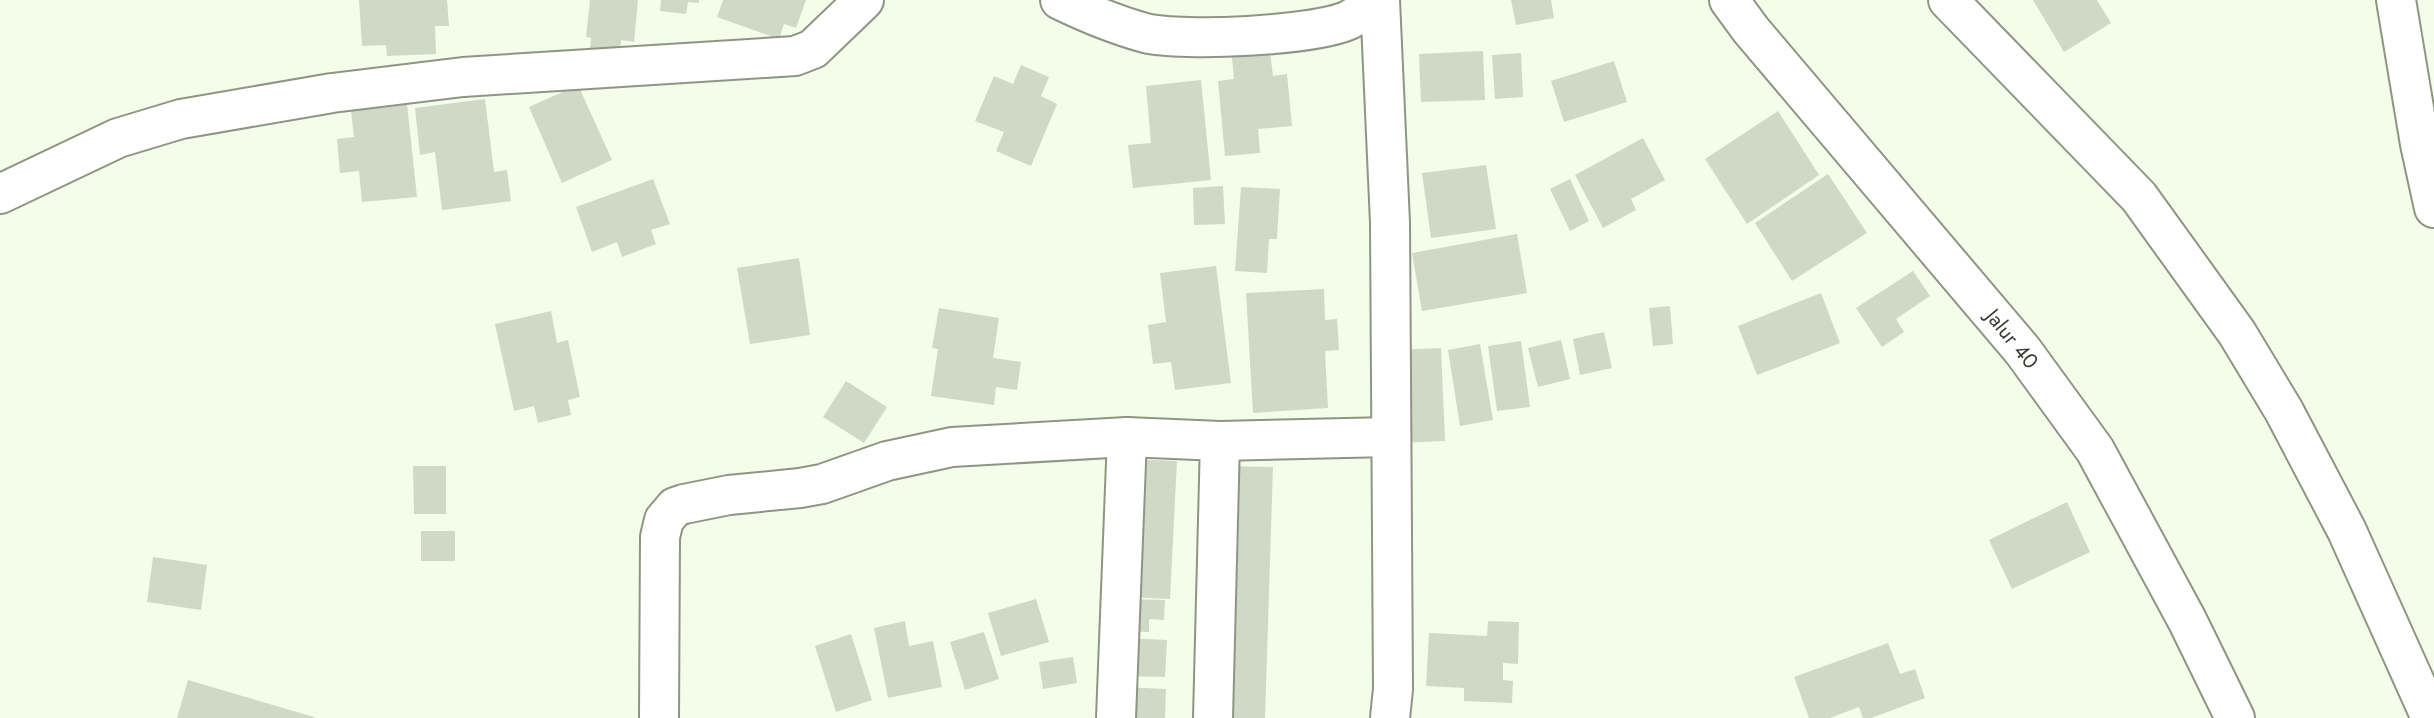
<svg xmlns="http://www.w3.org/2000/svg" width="2434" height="718" viewBox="0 0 2434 718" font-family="Jost,sans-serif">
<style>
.building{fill:#d0d9c5}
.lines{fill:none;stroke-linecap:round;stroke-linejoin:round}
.minor-casing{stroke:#8e9683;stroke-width:42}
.highway-casing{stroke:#8e9683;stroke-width:42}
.minor{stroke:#fff;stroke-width:38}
.highway{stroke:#fff;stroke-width:38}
.labels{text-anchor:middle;stroke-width:7;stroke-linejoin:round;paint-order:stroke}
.street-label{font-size:21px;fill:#383b34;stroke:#fff}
</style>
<rect width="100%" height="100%" fill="#f4fde9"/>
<!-- building -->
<g class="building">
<path d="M359 0H447L449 26H435L436 54 387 56 386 45 362 46Z"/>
<path d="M590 0H638L634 42 621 40 620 51 590 48 591 38 586 37Z"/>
<path d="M661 0H699V3L688 2 686 14 660 11Z"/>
<path d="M723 0H806L796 28 784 24 779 39 717 17Z"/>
<path d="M1511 0H1551L1554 18 1516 25Z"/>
<path d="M2033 0H2097L2111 23 2064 52Z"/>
<path d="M1269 44 1273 76 1287 74 1292 126 1258 129 1260 153 1225 156 1218 81 1234 79 1231 48Z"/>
<path d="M1483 51 1485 100 1421 102 1419 54Z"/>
<path d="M1521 53 1523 97 1495 99 1492 55Z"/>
<path d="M1614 61 1627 102 1564 122 1551 81Z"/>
<path d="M1021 65 1049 77 1041 96 1057 104 1031 166 996 151 1004 132 975 121 994 76 1013 84Z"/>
<path d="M1201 80 1211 180 1133 188 1128 145 1151 143 1146 86Z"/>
<path d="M578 85 612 160 562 183 529 107Z"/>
<path d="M485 99 494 172 507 170 511 201 442 210 435 152 420 155 415 108Z"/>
<path d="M407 104 417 197 362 202 359 171 340 173 337 139 354 137 351 111Z"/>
<path d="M1778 111 1819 175 1747 224 1705 159Z"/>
<path d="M1643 138 1665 180 1631 199 1636 210 1603 228 1575 175Z"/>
<path d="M1486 165 1496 229 1431 238 1422 173Z"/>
<path d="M1828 174 1867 233 1792 281 1755 223Z"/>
<path d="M653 179 670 224 651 230 656 244 622 257 617 242 592 252 576 207Z"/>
<path d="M1570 179 1589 221 1570 231 1550 189Z"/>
<path d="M1223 186 1225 224 1194 225 1193 188Z"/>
<path d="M1241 187 1280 189 1277 239H1269L1267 273 1235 271Z"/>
<path d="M1517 234 1527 293 1422 311 1412 253Z"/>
<path d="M799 258 810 335 750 344 737 268Z"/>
<path d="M1216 266 1231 383 1175 390 1171 362 1153 364 1148 325 1166 322 1160 273Z"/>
<path d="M1913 271 1930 296 1896 319 1904 332 1882 347 1856 308Z"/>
<path d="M1324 289 1325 320 1337 319 1339 350 1325 351 1328 408 1253 413 1246 293Z"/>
<path d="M1821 293 1840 343 1757 375 1738 326Z"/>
<path d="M1670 306 1673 344 1653 346 1649 308Z"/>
<path d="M939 308 999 318 993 358 1021 362 1017 390 996 387 994 405 931 396 938 349 932 348Z"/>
<path d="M551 311 557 343 568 340 580 397 568 400 571 415 538 423 534 406 514 411 495 324Z"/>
<path d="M1604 332 1612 368 1580 375 1573 339Z"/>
<path d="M1561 340 1570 379 1538 387 1528 348Z"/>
<path d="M1521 341 1530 407 1497 411 1488 346Z"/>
<path d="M1480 344 1493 420 1460 426 1448 350Z"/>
<path d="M1441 348 1445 441 1400 443 1396 350Z"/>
<path d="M846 381 887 407 864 443 823 417Z"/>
<path d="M1131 459 1177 461 1170 599 1124 597Z"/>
<path d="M413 466H446V514H414Z"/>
<path d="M1224 466 1273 467 1265 718H1216Z"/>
<path d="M2067 502 2090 552 2012 589 1989 540Z"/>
<rect x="421" y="531" width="34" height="30"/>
<path d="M153 557 207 565 201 610 147 602Z"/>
<path d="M1036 599 1049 642 1001 656 988 613Z"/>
<path d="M1124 599 1165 600 1164 620 1149 619V632L1123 631Z"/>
<path d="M905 621 909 646 933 641 942 687 888 698 874 628Z"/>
<path d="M1488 621 1519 622 1518 664 1503 663V680L1513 681 1512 703 1464 701V688L1426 686 1429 633 1487 636Z"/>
<path d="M984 632 999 679 965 690 950 642Z"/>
<path d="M851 634 872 700 836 712 815 646Z"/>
<path d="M1124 638 1167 640 1165 677 1122 676Z"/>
<path d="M1888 643 1900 674 1915 669 1925 698 1871 718H1863L1859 707 1830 718H1809L1794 677Z"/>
<path d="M1073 657 1077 683 1043 689 1039 662Z"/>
<path d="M188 680 314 717V718H177Z"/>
<path d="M1122 687 1166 689 1165 718H1120Z"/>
</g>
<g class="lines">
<defs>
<g id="minor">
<path d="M1060 0C1087 13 1116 25 1145 33 1184 42 1313 36 1349 20 1359 15 1366 9 1374 0"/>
<path d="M1380 0 1390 223 1393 689 1390 718"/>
<path d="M2396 0 2420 144 2434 208"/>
<path d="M0 194 118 138 181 119 332 93 463 77 795 56 813 49 864 0"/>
<path d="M659 718 660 537 664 520 675 507 684 504 729 495 800 488 822 484 887 461 952 447 1127 437 1220 441 1390 437"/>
<path d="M1116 718 1127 437"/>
<path d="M1213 718 1220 441"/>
</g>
<g id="highway">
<path d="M1729 0 1751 30 2023 351 2095 450 2187 620 2235 718"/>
<path d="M1948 0 2139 197 2237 333 2284 411 2347 531 2431 718"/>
</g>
</defs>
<!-- minor casing -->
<use href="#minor" class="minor-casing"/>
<!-- highway casing -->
<use href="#highway" class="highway-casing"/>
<!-- minor -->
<use href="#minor" class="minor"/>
<!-- highway -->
<use href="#highway" class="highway"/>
</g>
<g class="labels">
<!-- street labels -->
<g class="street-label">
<text transform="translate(2012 339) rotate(51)" y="7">Jalur 40</text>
</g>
</g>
</svg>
